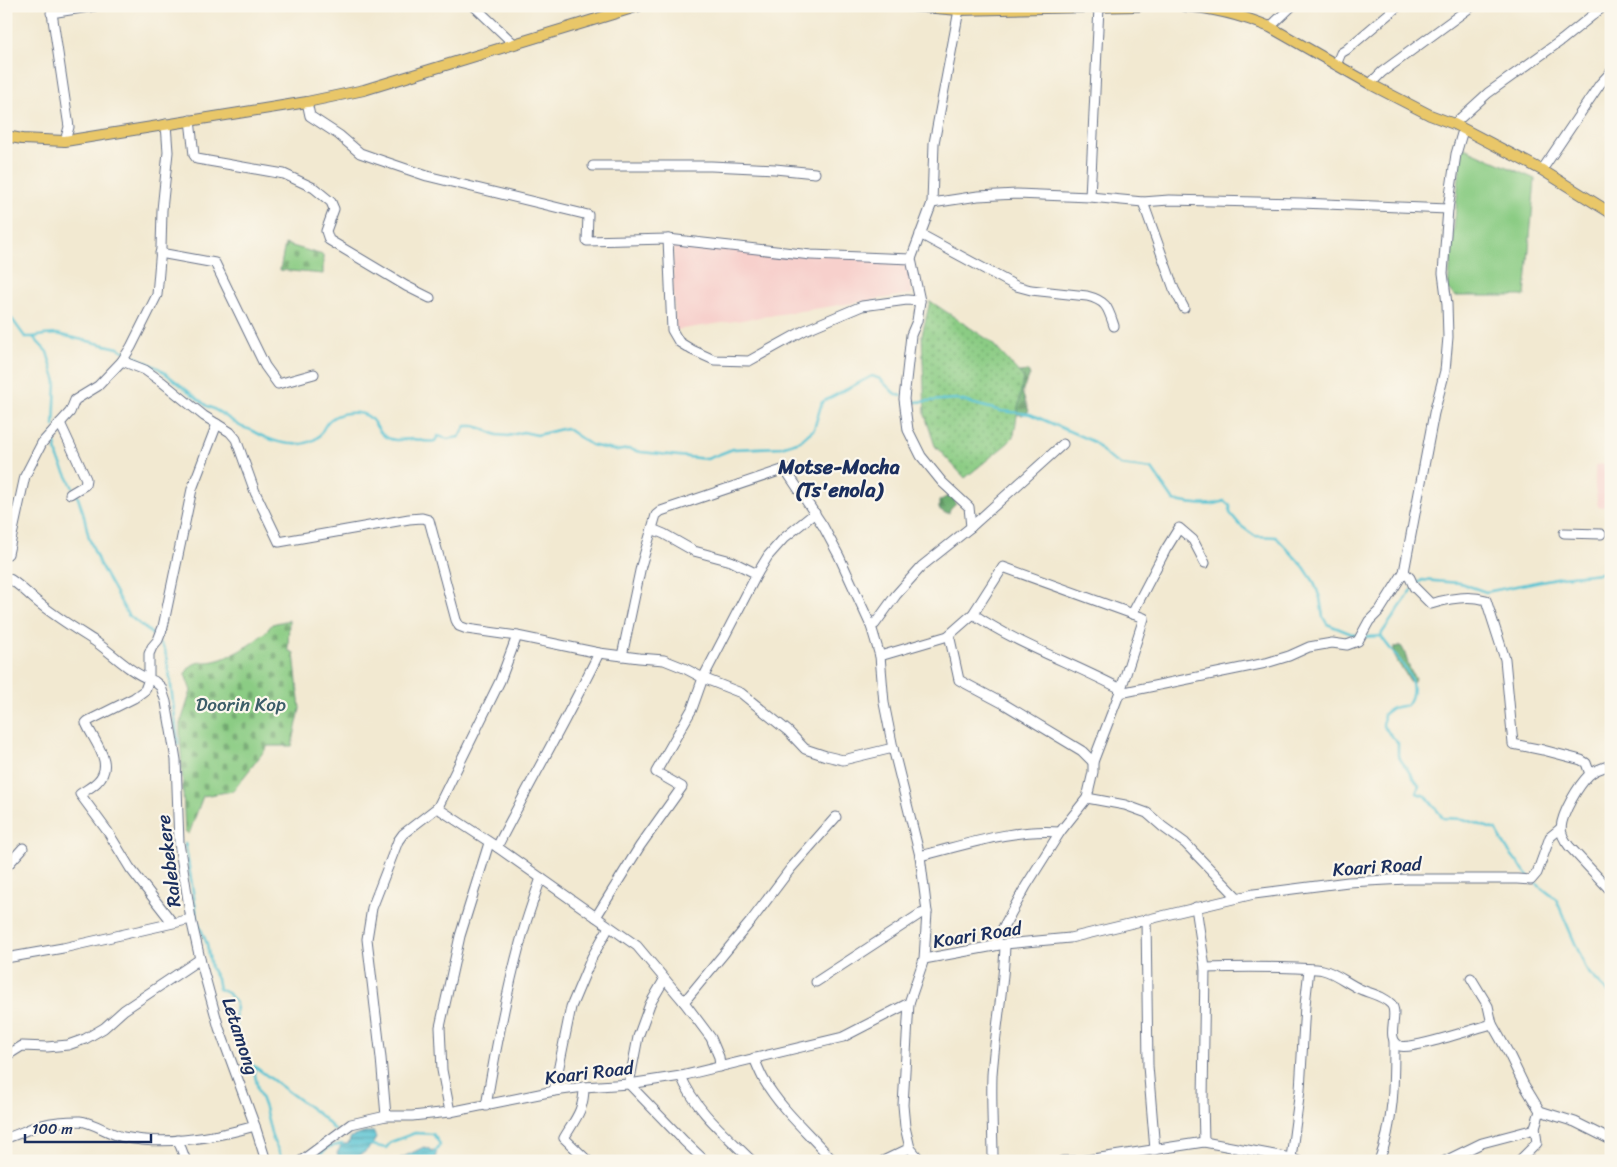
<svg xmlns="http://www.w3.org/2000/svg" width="1617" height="1167" viewBox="0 0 1617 1167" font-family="Sriracha,sans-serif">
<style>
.built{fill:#f7d0cc}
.green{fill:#8bcc84;stroke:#537e71}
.forest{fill:url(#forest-firs);stroke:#467068}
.cemetery{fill:url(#cemetery-stones);stroke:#537e71}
.park{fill:url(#park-dots);stroke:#537e71}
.water{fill:url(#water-rules);stroke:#3a7998}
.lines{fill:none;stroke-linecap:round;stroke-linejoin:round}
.stream{stroke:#58c3d3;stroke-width:2.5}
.minor-casing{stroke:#667086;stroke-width:11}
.major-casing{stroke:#667086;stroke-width:12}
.minor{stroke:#fff;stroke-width:9}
.major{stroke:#e9c769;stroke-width:10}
.labels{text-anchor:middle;stroke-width:4.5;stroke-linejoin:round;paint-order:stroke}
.park-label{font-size:19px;fill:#3d5e69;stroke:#fbf7ec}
.street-label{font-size:19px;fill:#1b2f5e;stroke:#fbf7ec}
.neighbourhood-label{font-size:20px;font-weight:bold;fill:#1b2f5e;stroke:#fbf7ec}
</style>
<defs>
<pattern id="forest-firs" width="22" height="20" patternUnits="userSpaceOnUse" patternTransform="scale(1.25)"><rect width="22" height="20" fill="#70b072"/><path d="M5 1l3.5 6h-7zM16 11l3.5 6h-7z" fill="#5b9061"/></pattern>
<pattern id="cemetery-stones" width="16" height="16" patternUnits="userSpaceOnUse" patternTransform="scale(1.25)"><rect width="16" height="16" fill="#8bcc84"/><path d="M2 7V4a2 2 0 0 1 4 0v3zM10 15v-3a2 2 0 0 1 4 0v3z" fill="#71a66f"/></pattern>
<pattern id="park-dots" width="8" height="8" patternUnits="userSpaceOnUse" patternTransform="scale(1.25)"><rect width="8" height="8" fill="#8bcc84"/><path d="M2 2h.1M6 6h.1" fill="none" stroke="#71a66f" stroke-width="1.8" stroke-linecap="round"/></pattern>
<pattern id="water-rules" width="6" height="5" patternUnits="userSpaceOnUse" patternTransform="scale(1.25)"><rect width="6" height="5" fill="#58c3d3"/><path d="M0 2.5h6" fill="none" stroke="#489fae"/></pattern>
</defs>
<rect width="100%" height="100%" fill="#fbf7ec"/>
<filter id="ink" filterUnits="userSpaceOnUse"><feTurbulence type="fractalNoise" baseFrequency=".02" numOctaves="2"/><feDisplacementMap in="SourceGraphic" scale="10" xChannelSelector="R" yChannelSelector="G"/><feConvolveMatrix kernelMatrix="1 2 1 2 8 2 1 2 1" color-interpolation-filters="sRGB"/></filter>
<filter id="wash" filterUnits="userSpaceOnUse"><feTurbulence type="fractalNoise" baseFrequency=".0096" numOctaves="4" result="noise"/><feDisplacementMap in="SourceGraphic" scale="20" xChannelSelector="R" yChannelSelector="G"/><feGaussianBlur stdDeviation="1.12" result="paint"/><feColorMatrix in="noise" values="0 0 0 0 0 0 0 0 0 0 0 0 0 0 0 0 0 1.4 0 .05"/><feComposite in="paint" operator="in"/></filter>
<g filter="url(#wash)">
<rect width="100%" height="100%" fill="#f2e9d1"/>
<!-- built -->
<g class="built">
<path d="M673 242 907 262 912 294 676 330 673 294Z"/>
<path d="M1611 463V506L1598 507 1595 488V465Z"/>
</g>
<!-- green -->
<path class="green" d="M1462 147 1535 179 1525 296H1454L1448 288Z"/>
<!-- forest -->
<g class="forest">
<path d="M1028 371 1030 376C1018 396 1023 391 1029 411L1022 415 1014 414 1009 376 1019 372Z"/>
<path d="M952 494 956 504 950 510 949 513H945L939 509V501Z"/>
<path d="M1401 646C1407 653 1407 668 1415 678L1414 681 1412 682 1409 681C1405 669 1392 661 1394 647Z"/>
</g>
<!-- cemetery -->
<g class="cemetery">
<path d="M285 244 323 255V274L280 270Z"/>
<path d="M289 620 288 650 294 653 300 709 292 746H268L233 791 203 796 189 834 185 831 180 733V725L191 691 185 674C195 657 201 665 218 660 234 656 263 638 272 624Z"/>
</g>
<!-- park -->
<path class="park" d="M930 301 990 341 1023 377 1014 435 1008 443 965 478 935 446 925 415 922 335Z"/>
<!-- water -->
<g class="water">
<path d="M367 1132H374L376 1138C370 1151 357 1159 343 1161L339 1158 337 1153 342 1144H348L351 1137Z"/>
<path d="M424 1147 436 1152 437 1161H395Z"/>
</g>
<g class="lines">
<!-- stream -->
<g class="stream">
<path d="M6 316 12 319 25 337H33L47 352 56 382 54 426"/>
<path d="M33 337 44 335 57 334 118 348 160 369 207 406C220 411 229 419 240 426 243 428 247 428 251 430 263 437 279 444 294 444 302 445 313 442 319 436 322 432 324 427 327 423 335 413 351 411 363 414 374 417 376 429 383 435 393 443 402 439 413 439 422 440 425 443 435 441L438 436 448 439 459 437 466 426H475L497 435 508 436 523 432 537 435 566 428 591 445 617 451 628 449 641 452 707 459 733 449 781 447 800 441 814 429 822 402 872 376 880 379 894 393 901 396"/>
<path d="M906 399 915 402 956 399 1001 411 1030 414 1094 442 1108 457 1121 465 1152 469 1174 501C1191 503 1208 508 1224 501L1230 506V513L1241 526 1255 536 1276 537 1304 567 1314 582 1320 598 1323 617 1327 624 1357 636"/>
<path d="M53 434 58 458 73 488"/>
<path d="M77 495 83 512 89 538 99 563 128 615 145 628 156 638"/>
<path d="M1415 585 1422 580 1460 583 1486 592 1561 577 1601 573H1611"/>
<path d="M1381 636 1382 633 1412 590"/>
<path d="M1363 637 1381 636C1393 656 1426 680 1407 705L1392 708 1384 714 1383 726 1398 743V756L1419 786 1416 793 1426 796 1443 818 1463 819 1496 830 1507 849 1529 877"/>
<path d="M160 643 165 650 170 678 178 744"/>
<path d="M185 843 198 922 207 944 211 968 217 979 219 989 229 994 236 1003 235 1025 241 1042 253 1066 258 1089 265 1108 272 1137 283 1161"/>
<path d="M1533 881 1556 899 1587 971 1611 995"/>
<path d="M254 1066 321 1116 335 1130"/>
<path d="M371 1145 386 1148 391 1142 415 1133 433 1134 440 1144 430 1161"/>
<path d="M311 1161 329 1147 342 1144"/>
</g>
</g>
</g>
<g filter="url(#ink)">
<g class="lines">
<defs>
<g id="minor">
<path d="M51 6 69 127 65 141"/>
<path d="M474 6 514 44"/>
<path d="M959 10 934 143 932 203 911 259 920 301 917 321 911 335 904 399 908 430 921 456 942 482 969 507 971 527"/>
<path d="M51 13 95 6"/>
<path d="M1270 27 1292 6"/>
<path d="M1336 65 1341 53 1346 50 1398 6"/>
<path d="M1370 84 1382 72 1472 6"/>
<path d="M307 102 310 116 339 135 360 153 377 159 427 176 588 215 587 241 668 239 811 255 911 259"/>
<path d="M190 120 194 155 197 159 284 174 314 188 331 202 334 209 326 231 329 240 406 286 430 298"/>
<path d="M1454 124 1488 93 1562 40 1604 6"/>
<path d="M593 166H711L775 169 815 173"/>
<path d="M1542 170 1600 84 1611 72"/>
<path d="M1090 197 1099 7"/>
<path d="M1143 202 1174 289 1184 308"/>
<path d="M932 203 978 196 1017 194 1090 197 1143 202 1169 200 1301 203 1448 209"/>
<path d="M920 234 1016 286 1031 290 1087 296C1107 301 1108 308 1114 326"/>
<path d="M668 239 672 330 679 342 692 350 714 360 749 361 805 330 862 306 907 300 920 301"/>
<path d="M160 253 215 263 265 366 278 384 314 374"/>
<path d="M122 361 145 370 162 382 204 416 230 432 236 439 255 492 279 542 409 519 422 518 429 520 456 620 459 626 467 629 517 636 599 653 639 658 664 660 684 668 703 678 741 693 788 731 805 749 826 756 843 760 893 748"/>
<path d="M60 423 86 479 85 485 70 494"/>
<path d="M652 529 664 534 694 551 731 561 757 574"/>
<path d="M1564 533 1601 534"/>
<path d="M6 555 8 554 25 476 42 443 70 412 75 400 98 386 122 361 131 347 157 295 161 248 162 210 168 152 166 124"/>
<path d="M1404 572 1410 578 1414 587 1431 604C1447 599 1469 595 1486 600L1505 659 1513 744 1543 750 1581 760 1586 763 1590 774"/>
<path d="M6 577C19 583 28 595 39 603 56 617 74 628 93 640 111 652 128 671 149 679L145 690 134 698 88 721 86 723C94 742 116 764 97 782 92 787 86 790 80 794L108 832 130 868 172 922"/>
<path d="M973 614C1019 645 1072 663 1121 689"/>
<path d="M1132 614 1166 549 1179 528 1193 540 1205 563"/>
<path d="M871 626 875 624 896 595 922 566 971 527 1063 444"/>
<path d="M948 636 950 639 959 680 1004 704 1082 751 1093 762"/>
<path d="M622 656 641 566 656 515 661 511 785 469 823 526 839 556 871 626 880 656 884 703 893 748 920 856 927 912 924 959"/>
<path d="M880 656 948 636 973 614 1003 567 1144 618 1121 689 1093 762V772L1087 798 1060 832 1026 886 993 946"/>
<path d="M1120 693 1266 663 1289 656 1309 647 1332 643 1347 645 1358 641 1369 621 1380 610 1404 572 1434 413 1445 371 1448 337 1447 304 1443 273 1448 209 1456 154 1463 130"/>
<path d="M1611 765C1604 767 1595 770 1589 775 1578 786 1562 813 1561 828 1561 835 1565 841 1569 846L1611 891"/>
<path d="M1087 798 1125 805 1147 813 1163 827 1185 843 1237 897"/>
<path d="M438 807 442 811 497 847 637 946 684 1002 711 1038 719 1057 720 1067"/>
<path d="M497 847C530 782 567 719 599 653"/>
<path d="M920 856C965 845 1013 828 1060 832"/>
<path d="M6 867 23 848"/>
<path d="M1196 907 1205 968 1203 1100 1204 1142"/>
<path d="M596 917 640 846 682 787 656 772 692 709 703 678 757 574 768 556 784 538 815 513"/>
<path d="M191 919 200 959 219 1028 255 1126 266 1161"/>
<path d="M1146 919 1148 1066 1155 1150"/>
<path d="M6 958 63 948 191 919 179 843 176 760 172 736 166 702 161 687 154 681 149 679V654L152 647 158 640 163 627 192 489 217 424"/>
<path d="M1205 968C1235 967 1266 967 1296 968 1305 969 1314 968 1323 970 1336 973 1348 984 1360 989 1371 994 1382 995 1391 1004 1400 1014 1384 1039 1400 1046 1412 1050 1476 1028 1492 1024L1509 1054 1523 1083 1540 1111 1575 1122 1611 1140"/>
<path d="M1471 978 1488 1006 1492 1024"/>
<path d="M664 980 650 1004 638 1037 629 1084 684 1141 705 1161"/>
<path d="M816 982 920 914 927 912"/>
<path d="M684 1002 751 921 791 868 836 817"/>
<path d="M909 1003 903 1105 905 1127 910 1148 921 1161"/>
<path d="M6 1056 22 1046 47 1047 68 1045 85 1039 104 1028 124 1010 200 959"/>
<path d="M754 1058C757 1065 760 1073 764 1080 782 1111 810 1134 833 1161"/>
<path d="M681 1076C695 1110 726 1135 752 1161"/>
<path d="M584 1087C584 1110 576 1118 564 1138L588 1161"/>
<path d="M554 1091 571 1007 592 957 609 927"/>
<path d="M486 1106C496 1047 507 987 524 929 529 912 535 895 541 878"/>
<path d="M450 1112 442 1070 440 1027 460 936 489 843"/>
<path d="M386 1116 381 1058 367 939 372 908 398 841 403 834 438 807 500 681 517 636"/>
<path d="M6 1138C19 1135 30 1127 42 1125 53 1122 68 1121 80 1121 93 1122 109 1134 123 1137 166 1146 213 1138 255 1126"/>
<path d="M178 1140 186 1161"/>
<path d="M1291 1158 1300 1090 1305 1005 1309 969"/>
<path d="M301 1161 351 1124 386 1116H412L450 1112 554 1091 584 1087 629 1084 681 1076 843 1037 909 1003 924 959 1005 944 1070 938 1254 894 1348 882 1407 879H1517L1531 880 1537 873 1550 837 1561 828"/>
<path d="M883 1161 910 1148"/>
<path d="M993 1161C993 1132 991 1104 992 1075 995 1032 1004 988 1005 944"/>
<path d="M1062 1161H1079L1107 1157 1204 1142 1291 1158 1298 1161"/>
<path d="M1379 1161C1394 1123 1394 1081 1394 1042"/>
<path d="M1445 1161 1482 1143 1531 1130 1535 1127 1540 1111"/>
<path d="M1519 1161 1537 1143 1535 1127"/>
</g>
<g id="major">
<path d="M911 6 959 10 1139 6"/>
<path d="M1184 6C1214 8 1243 16 1270 27L1370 84 1430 115 1454 124 1542 170 1611 213"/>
<path d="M6 136 22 139 65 141 307 102 364 90 639 6"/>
</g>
</defs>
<!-- minor casing -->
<use href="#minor" class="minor-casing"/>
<!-- major casing -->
<use href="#major" class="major-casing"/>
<!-- minor -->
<use href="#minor" class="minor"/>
<!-- major -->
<use href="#major" class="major"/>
</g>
</g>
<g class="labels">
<!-- park labels -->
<g class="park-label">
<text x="241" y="711">Doorin Kop</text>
</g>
<!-- street labels -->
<g class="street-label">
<text transform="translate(168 861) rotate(-97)" y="7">Ralebekere</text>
<text transform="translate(1377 866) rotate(-4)" y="7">Koari Road</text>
<text transform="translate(977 934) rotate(-9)" y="7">Koari Road</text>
<text transform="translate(241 1036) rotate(72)" y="7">Letamong</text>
<text transform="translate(589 1072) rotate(-7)" y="7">Koari Road</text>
</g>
<!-- neighbourhood labels -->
<g class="neighbourhood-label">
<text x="839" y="474">Motse-Mocha<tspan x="839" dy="23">(Ts'enola)</tspan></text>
</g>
</g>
<!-- margin -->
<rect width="1617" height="1167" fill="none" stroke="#fbf7ec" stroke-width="25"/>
<!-- scale -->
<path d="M25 1134v8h126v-8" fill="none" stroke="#1b2f5e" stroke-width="2.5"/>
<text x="32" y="1134" font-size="15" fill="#1b2f5e" stroke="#fbf7ec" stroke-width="4" paint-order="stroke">100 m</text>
</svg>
